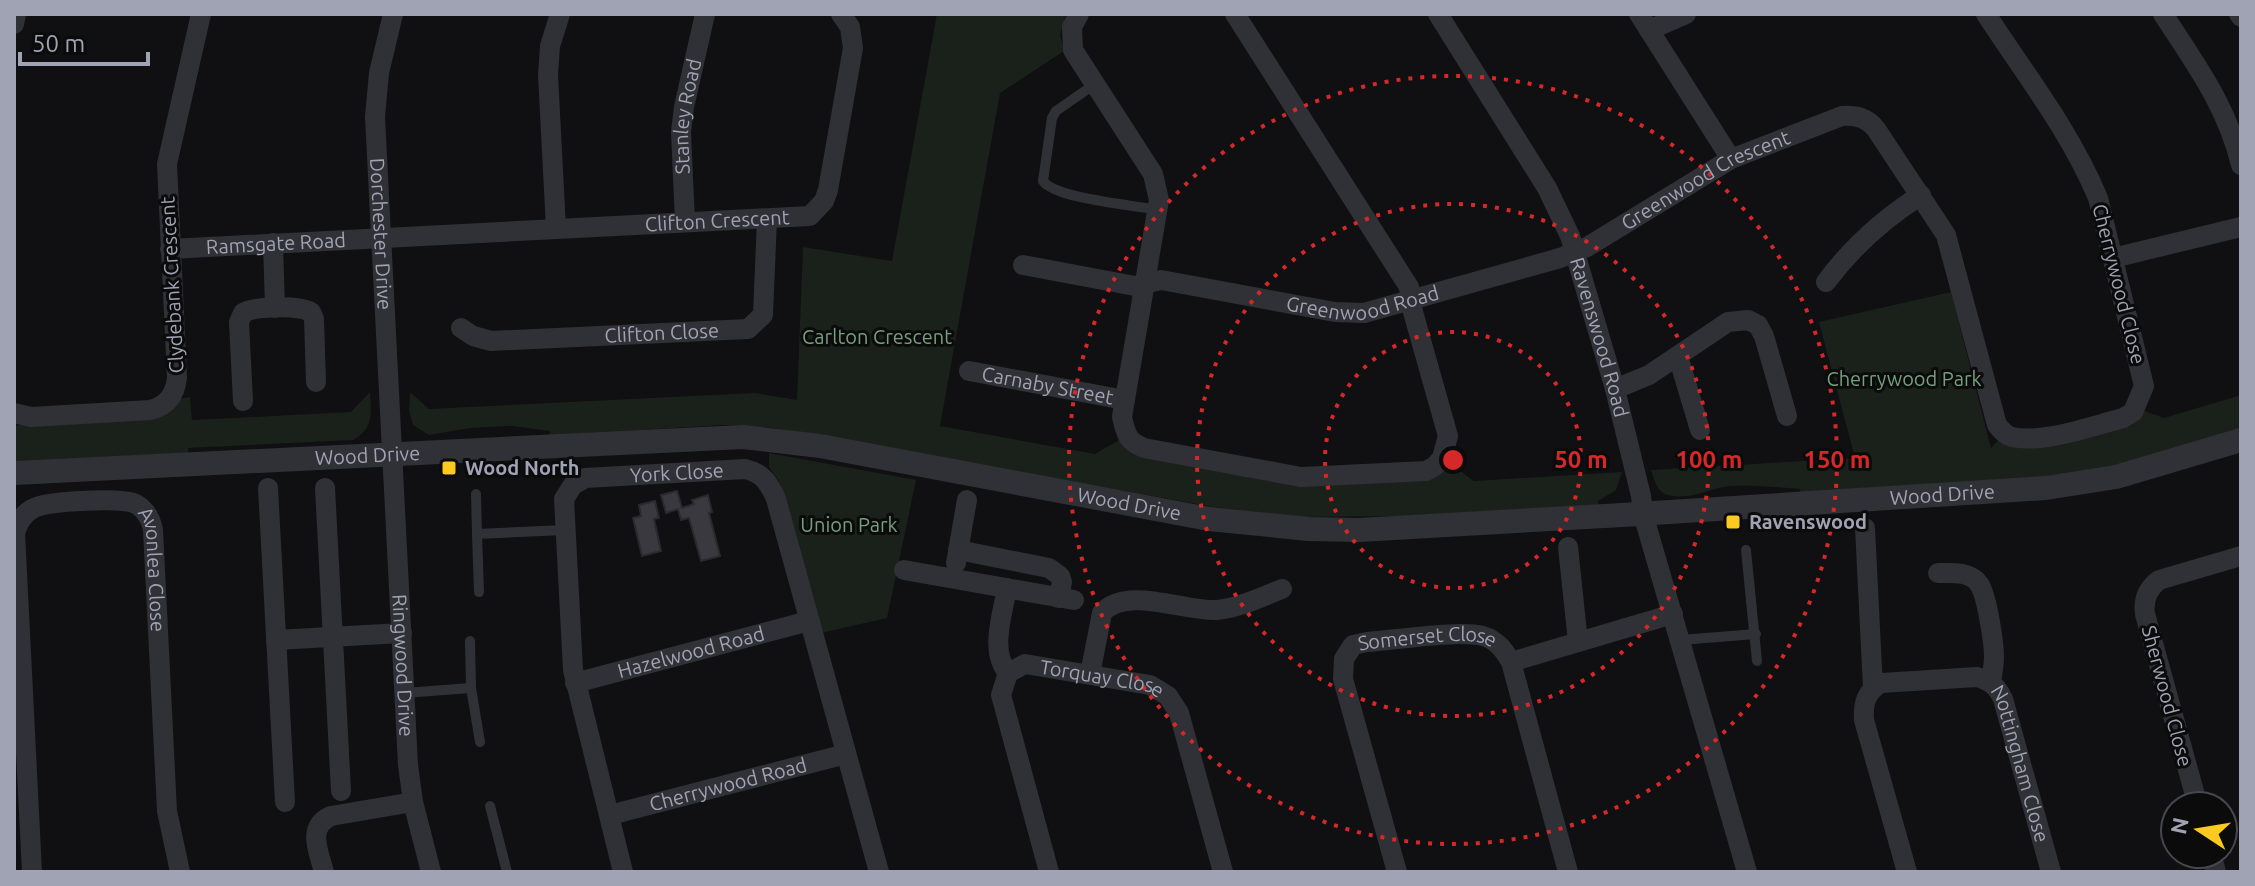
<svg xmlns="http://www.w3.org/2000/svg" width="2255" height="886" viewBox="0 0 2255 886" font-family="Ubuntu,sans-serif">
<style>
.green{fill:#1a211b}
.building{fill:#3a393f;stroke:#2a292d;stroke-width:2}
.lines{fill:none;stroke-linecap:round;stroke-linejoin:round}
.service{stroke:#303136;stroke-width:10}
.minor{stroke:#303136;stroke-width:20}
.tertiary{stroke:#303136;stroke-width:24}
.ring{fill:none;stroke:#d62828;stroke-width:4;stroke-dasharray:4 8}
.poi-dot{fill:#faca1e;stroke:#0b0b0c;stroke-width:3}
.labels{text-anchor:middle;stroke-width:6;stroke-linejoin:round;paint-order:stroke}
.street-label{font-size:20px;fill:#a0a3b3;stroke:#0b0b0c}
.park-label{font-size:20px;fill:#759f7d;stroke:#0b0b0c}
.poi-label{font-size:20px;font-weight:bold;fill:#a0a3b3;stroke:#0b0b0c;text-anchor:start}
.centre{fill:#d62828;stroke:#0b0b0c;stroke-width:4}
.ring-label{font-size:24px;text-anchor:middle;font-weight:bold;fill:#d62828;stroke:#0b0b0c;stroke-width:6;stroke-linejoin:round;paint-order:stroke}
</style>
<rect width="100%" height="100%" fill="#100f11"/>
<!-- green -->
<g class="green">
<path d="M937 14H1066L1060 35 1064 51 1000 93 940 426 1095 454 1126 436 1301 478 1443 459 1474 481 1622 472 1616 490 1598 501 1599 506 1399 516 1298 517 1214 507 772 428 725 425 549 435 550 431 512 426 470 428 429 435 413 425 409 411 410 392 429 409 755 393 797 400 803 247 892 261Z"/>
<path d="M1951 292 1991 448 2004 434 2012 438 2137 408 2164 418 2241 395V430L2132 463 2061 477 1801 494 1800 489C1777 487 1754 485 1730 486 1711 488 1687 501 1668 495 1656 491 1655 481 1651 470L1855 458 1819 322Z"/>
<path d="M370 392C371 412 374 430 353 440L188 448V453L14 461V426L25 424 190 397 192 420 351 412Z"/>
<path d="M769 453 916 480 887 618 821 633 779 481 769 467Z"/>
</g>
<!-- building -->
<g class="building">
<path d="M677 491 682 508 694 504 692 500 708 495 712 512 709 513 720 556 701 561 689 518 681 520 678 509 666 513 661 495Z"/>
<path d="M655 501 659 518 654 519 661 551 642 556 633 518 641 516 639 505Z"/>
</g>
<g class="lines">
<!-- service -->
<g class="service">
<path d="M1095 84 1056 111 1052 118 1043 181C1056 199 1134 205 1158 210"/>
<path d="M476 494 477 534 564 530"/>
<path d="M477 534 479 592"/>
<path d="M1746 550 1757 661"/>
<path d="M1680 640 1756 634"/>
<path d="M470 641 471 688 480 742"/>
<path d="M404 693 471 688"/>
<path d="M490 806 507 872"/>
</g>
<!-- minor -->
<g class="minor">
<path id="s1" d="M393 14 379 73 375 117 408 765 413 802 431 872"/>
<path d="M1079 14 1072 27 1073 50 1153 174 1159 200 1122 417C1126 434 1127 441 1144 448L1301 477 1426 471 1435 466 1442 458 1448 436 1413 312 1409 287 1235 14"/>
<path id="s2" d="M1438 14 1547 188 1570 236 1615 389 1641 496 1643 514 1747 872"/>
<path d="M1639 14 1731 159"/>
<path d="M2163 14C2196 65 2227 106 2241 165"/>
<path d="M2239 14 2241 17"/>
<path d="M14 24 16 14"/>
<path d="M1649 30 1686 14"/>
<path id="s3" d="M685 222 681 132 684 107 705 14"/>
<path d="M556 228 548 75 550 46 560 14"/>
<path d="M273 243 275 308"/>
<path id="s4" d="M170 249 810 216 824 201 828 190 853 48 850 27 841 14"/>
<path d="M2113 258 2241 227"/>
<path id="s5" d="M1023 265 1135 286 1161 280 1335 312 1364 313 1560 258 1587 247 1731 159 1842 116C1857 115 1867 118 1876 129L1946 235 1997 425C2001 430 2005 435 2012 437 2043 444 2092 426 2123 418L2133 412 2144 386 2098 198C2070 131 2025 74 1986 14"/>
<path d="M1826 282C1853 246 1883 219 1921 195"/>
<path id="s6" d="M461 328 473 336 491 341 748 329 763 315 767 219"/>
<path d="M1678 356 1700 430"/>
<path id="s7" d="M969 371 1125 400"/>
<path d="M1615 389 1649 375 1728 322 1748 320 1758 325 1764 336 1787 416"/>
<path d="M243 401 239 322 243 313C255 306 298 305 311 312L314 319 316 382"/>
<path d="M14 413 31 417 150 410C167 406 175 395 177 378L167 164 201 14"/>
<path d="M268 488 285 802"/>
<path d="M325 488 341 791"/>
<path d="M1865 528 1873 688"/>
<path d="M1568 547 1578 642"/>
<path d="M958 550 1049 568 1060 576 1062 582 1059 598"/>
<path d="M956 563 967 500"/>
<path d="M904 570 1074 600"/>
<path d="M1938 573C1952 573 1970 571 1979 584 1987 595 1994 643 1994 657 1994 666 1992 674 1991 682"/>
<path d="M1007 588C1003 613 989 651 1008 673"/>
<path d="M276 640 402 633"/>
<path d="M1511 662 1673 614"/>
<path d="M1090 674 1102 613C1126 585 1185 612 1217 610 1239 608 1261 597 1282 589"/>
<path id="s8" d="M575 683 809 621"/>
<path d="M2198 806 2145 614C2143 600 2147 589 2159 580L2241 556"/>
<path id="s9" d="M610 815 846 754"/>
<path d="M2211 854 2216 872"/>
<path id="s10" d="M32 872 15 533C18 522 24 513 34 508 49 501 121 497 136 504 146 510 151 519 153 530L167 811 180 872"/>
<path d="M324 872C319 852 306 827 331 816L413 802"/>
<path id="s11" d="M623 872 573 670 564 499 573 485 585 478 745 469C763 473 769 483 776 499L879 872"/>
<path id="s12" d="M1049 872 1001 695 1008 673 1025 664 1150 685 1168 696 1179 713 1223 872"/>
<path id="s13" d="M1397 872 1343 679 1344 659 1353 645 1367 642C1395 640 1458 630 1483 636 1497 640 1504 650 1511 662L1568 872"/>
<path id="s14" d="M1907 872 1864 720C1863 703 1866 692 1881 683L1977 677C1990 681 1997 686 2003 699L2051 872"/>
</g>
<!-- tertiary -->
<path class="tertiary" id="s15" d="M14 473 743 437 820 446 1209 519 1309 529 1359 530 1622 515 2046 488 2116 477 2241 440"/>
</g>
<!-- distance rings -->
<g class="ring">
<circle cx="1453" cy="460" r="128"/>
<circle cx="1453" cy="460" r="256"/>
<circle cx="1453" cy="460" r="384"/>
</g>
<!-- markers -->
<g class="poi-dot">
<rect x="441" y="460" width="16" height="16" rx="4"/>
<rect x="1725" y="514" width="16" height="16" rx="4"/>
</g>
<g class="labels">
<!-- street labels -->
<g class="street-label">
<text dy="7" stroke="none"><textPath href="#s3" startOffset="106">Stanley Road</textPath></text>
<text dy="7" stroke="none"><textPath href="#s5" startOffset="716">Greenwood Crescent</textPath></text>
<text dy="7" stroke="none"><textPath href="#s4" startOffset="548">Clifton Crescent</textPath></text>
<text dy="7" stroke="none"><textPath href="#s1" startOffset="222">Dorchester Drive</textPath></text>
<text dy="7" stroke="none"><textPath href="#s4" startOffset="106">Ramsgate Road</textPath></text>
<text transform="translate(2119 284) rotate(76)" y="7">Cherrywood Close</text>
<text transform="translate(172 285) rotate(-93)" y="7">Clydebank Crescent</text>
<text dy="7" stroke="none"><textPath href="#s5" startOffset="346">Greenwood Road</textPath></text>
<text dy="7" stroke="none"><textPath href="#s6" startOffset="204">Clifton Close</textPath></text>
<text dy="7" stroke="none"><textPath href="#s2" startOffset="364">Ravenswood Road</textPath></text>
<text dy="7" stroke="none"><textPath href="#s7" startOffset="80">Carnaby Street</textPath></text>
<text dy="7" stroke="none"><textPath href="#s15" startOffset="354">Wood Drive</textPath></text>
<text dy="7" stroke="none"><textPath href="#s11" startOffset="502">York Close</textPath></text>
<text dy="7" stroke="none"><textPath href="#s15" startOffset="1938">Wood Drive</textPath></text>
<text dy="7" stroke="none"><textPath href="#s15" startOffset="1122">Wood Drive</textPath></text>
<text dy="7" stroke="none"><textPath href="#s10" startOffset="546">Avonlea Close</textPath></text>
<text dy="7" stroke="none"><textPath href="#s13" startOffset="312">Somerset Close</textPath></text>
<text dy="7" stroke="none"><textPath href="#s8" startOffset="120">Hazelwood Road</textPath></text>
<text dy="7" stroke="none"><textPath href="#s1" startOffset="654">Ringwood Drive</textPath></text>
<text dy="7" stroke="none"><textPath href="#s12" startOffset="304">Torquay Close</textPath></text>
<text transform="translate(2167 696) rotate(75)" y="7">Sherwood Close</text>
<text dy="7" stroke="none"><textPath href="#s14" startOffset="400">Nottingham Close</textPath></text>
<text dy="7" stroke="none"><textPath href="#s9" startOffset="122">Cherrywood Road</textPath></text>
</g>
<!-- park labels -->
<g class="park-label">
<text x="877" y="344">Carlton Crescent</text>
<text x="1904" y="386">Cherrywood Park</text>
<text x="849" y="532">Union Park</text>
</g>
<!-- poi labels -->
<g class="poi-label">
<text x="465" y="475">Wood North</text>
<text x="1749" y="529">Ravenswood</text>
</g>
</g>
<circle cx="1453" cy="460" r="12" class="centre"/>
<g class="ring-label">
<text x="1581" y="468">50 m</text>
<text x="1709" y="468">100 m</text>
<text x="1837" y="468">150 m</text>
</g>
<!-- border -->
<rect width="2255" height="886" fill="none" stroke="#a0a3b3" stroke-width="32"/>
<!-- north arrow -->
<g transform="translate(2199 830) rotate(282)"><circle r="38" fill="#0b0b0c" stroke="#47484f" stroke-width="2"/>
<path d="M0-6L14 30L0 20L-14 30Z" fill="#faca1e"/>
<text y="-12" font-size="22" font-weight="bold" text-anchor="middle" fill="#a0a3b3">N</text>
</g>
<!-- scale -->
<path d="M20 52v12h128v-12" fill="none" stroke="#a0a3b3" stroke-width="4"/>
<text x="32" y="52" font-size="24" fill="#a0a3b3" stroke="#0b0b0c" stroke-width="6" paint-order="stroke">50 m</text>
</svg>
